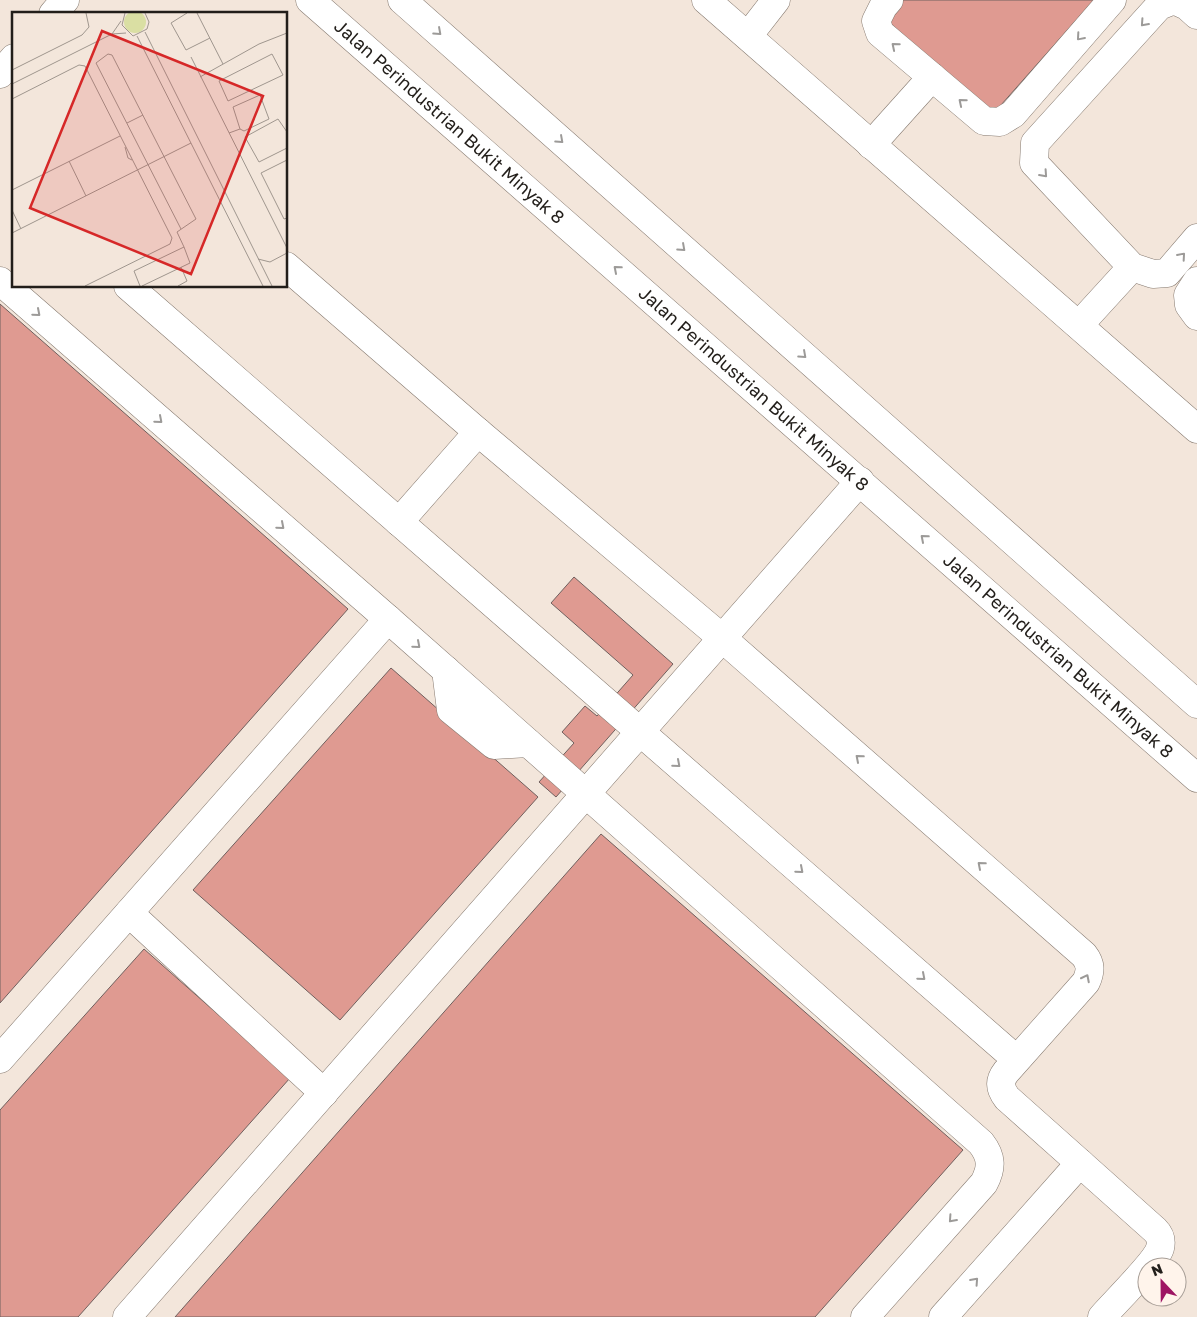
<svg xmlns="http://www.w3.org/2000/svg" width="1197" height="1317" viewBox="0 0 1197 1317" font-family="'Golos Text',sans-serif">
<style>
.building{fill:#df9a91;stroke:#70605e}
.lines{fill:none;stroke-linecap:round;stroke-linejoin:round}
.minor-casing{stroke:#867a70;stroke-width:29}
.minor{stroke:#fff;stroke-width:28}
.oneway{stroke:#9c9a98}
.labels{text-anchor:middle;stroke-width:4.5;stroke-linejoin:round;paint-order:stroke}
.street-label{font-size:18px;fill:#221e1a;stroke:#fff4eb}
.inset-road{fill:none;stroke:#9f968e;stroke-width:1}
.view{fill:#d62828;fill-opacity:0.15;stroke:#d62828;stroke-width:2.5}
.inset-edge{fill:none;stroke:#221e1a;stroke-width:2.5}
</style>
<rect width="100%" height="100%" fill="#f3e6db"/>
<!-- building -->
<g class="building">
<path d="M898 0H1094L993 114 883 17Z"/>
<path d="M0 304 348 609 0 1003Z"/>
<path d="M574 577 673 664 556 797 539 782 574 743 562 732 585 706 597 716 633 675 551 603Z"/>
<path d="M391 668 538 797 340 1020 193 890Z"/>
<path d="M601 834 963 1150 815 1317H175Z"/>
<path d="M144 949 290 1078 78 1317H0V1110Z"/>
</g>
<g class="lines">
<defs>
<g id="minor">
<path id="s1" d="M310 0 1197 778"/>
<path d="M402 0 1197 704"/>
<path d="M706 0 1197 429"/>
<path d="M889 0 883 7 876 21 880 33 984 121 1000 122 1013 114 1112 0"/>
<path d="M53 14 65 0"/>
<path d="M1197 15 1187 6 1174 0 1159 6 1035 143 1034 163 1132 267 1153 274 1167 273 1197 238"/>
<path d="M748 36 776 0"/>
<path d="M0 74 14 58"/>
<path d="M871 145 932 77"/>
<path d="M286 266 478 432 722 638 1084 955C1091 964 1091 971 1086 982L1006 1072C999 1081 1000 1089 1007 1098L1080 1163"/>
<path d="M0 281 388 619 981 1143C992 1157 992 1168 984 1183L865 1317"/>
<path d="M1197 281 1188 295 1189 305 1197 316"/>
<path d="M128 286 1016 1059"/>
<path d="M1079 325 1132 267"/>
<path d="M399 522 478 432"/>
<path d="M446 670 451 710 494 745 528 743"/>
<path d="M129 913 324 1093"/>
<path d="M0 1059 388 619"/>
<path d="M127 1317 860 481"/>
<path d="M943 1317 1080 1163 1155 1230C1160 1235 1162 1240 1160 1248 1157 1261 1113 1304 1102 1317"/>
</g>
</defs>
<!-- minor casing -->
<use href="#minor" class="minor-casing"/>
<!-- minor -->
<use href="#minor" class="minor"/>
</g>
<!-- one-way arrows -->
<defs><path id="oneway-chevron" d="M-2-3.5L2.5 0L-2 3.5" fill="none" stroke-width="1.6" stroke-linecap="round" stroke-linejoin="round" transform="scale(1.25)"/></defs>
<g class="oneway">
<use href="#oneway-chevron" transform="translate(1144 23) rotate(132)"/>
<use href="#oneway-chevron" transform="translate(438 32) rotate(42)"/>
<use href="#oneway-chevron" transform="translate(1080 37) rotate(131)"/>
<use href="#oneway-chevron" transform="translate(895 46) rotate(-140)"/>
<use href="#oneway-chevron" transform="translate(962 102) rotate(-140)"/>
<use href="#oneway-chevron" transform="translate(560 140) rotate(42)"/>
<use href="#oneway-chevron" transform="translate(1044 174) rotate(48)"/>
<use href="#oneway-chevron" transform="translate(682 248) rotate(42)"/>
<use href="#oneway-chevron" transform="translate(1182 256) rotate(-49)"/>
<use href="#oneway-chevron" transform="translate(617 269) rotate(-139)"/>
<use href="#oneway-chevron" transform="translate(37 313) rotate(41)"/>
<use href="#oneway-chevron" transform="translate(803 355) rotate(42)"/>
<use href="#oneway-chevron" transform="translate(159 420) rotate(41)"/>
<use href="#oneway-chevron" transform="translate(281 526) rotate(41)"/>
<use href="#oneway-chevron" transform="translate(924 538) rotate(-139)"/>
<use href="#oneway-chevron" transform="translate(417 645) rotate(41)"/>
<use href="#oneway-chevron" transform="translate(859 758) rotate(-139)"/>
<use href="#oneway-chevron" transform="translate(677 764) rotate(41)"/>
<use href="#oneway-chevron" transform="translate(981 865) rotate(-139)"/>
<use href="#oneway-chevron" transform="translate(800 870) rotate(41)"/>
<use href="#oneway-chevron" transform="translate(922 977) rotate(41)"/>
<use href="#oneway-chevron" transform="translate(1086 978) rotate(-63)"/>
<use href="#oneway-chevron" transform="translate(952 1219) rotate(132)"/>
<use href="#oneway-chevron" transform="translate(975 1281) rotate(-48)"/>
</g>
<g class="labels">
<!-- street labels -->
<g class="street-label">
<text dy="6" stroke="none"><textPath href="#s1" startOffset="185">Jalan Perindustrian Bukit Minyak 8</textPath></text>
<text dy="6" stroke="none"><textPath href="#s1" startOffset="590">Jalan Perindustrian Bukit Minyak 8</textPath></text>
<text dy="6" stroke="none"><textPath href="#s1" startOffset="995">Jalan Perindustrian Bukit Minyak 8</textPath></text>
</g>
</g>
<!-- overview -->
<g transform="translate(12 12)">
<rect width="275" height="275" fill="#f3e6db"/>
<path d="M112 10a11 11 0 1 1 22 0a11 11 0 1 1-22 0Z" fill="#dadfa3"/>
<path class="inset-road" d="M113 1 110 13 121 24 135 17 137 10 133 1M175 1 159 11 174 38 198 26M185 1 211 52M133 20 260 274M100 22 109 9M125 24 251 274M260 42 271 63 216 89 207 69ZM179 45 275 236M0 58 70 23 77 15 74 1M188 65 247 32 275 21M0 72 100 22 114 21M0 87 67 53 73 54 160 226 158 232 73 274M115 111 131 103M275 120 266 107 233 125 247 150 275 136M217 121 228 117 232 119 257 107 248 83 221 95 228 117M113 135 116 146 120 148M275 148 249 161 272 207 275 206M57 149 74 184M0 178 108 124M0 198 9 217M169 217 84 51 96 42 100 43 184 207 165 220 172 235M0 221 179 131M246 247 258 250 275 241M128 274 122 259 172 235 178 251 130 274M166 274 175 269 169 255"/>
<path class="view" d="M90 19 251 84 179 262 18 196Z"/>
<rect width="275" height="275" class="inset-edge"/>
</g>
<!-- north arrow -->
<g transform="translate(1162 1282) rotate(338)"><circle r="24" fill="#fff4eb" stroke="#a79e97"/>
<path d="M0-4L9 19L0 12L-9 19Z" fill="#9e1563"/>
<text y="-8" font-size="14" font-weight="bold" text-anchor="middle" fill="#221e1a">N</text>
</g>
</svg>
